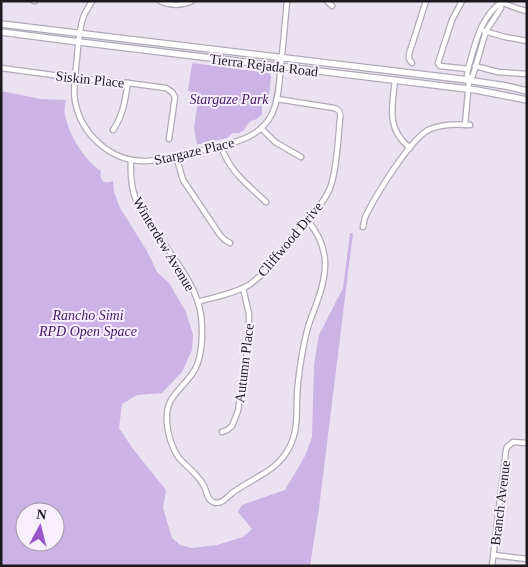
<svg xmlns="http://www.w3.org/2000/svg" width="528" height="567" viewBox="0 0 528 567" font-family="'Times New Roman',serif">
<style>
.green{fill:#cdb2e5;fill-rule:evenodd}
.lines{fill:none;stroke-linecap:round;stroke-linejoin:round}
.minor-casing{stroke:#b0a9b7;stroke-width:7}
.major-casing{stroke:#b0a9b7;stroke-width:8}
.minor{stroke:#fff;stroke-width:4.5}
.major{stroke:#fff;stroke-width:5.5}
.labels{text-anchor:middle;stroke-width:4;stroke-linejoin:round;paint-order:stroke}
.street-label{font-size:14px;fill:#1d1a1f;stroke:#f7effe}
.park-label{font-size:14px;font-style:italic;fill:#481668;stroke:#f7effe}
</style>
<rect width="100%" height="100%" fill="#eae2f1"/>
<!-- green -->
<g class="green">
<path d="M193 63 268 73 270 74 271 77 269 95 262 101V114L257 119 251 121 247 125 244 130 239 133H233L227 138 200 144H197L194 128 199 93 188 91 192 64Z"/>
<path d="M1 91 41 99 66 100C65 105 64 110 65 115 69 135 84 160 101 171 99 180 104 185 113 181L114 192 120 208 147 251 157 272 169 283 186 312 193 335 192 350 182 372 162 393 137 395 122 404 119 428 133 449 166 490 163 508 172 538 180 545 192 548 217 545 243 537 252 529 238 512 242 505 285 490 305 456 312 437 314 365 319 335 343 288 350 233H353L319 508 310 566H1ZM25 512H55V542H25Z"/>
</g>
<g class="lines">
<defs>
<g id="minor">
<path d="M34 1H35"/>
<path d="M92 1C89 7 85 12 83 18 78 34 78 51 76 67 75 78 73 90 75 101 81 134 110 161 144 161 164 161 184 154 203 150 229 144 259 140 272 114 279 99 279 82 281 66 283 44 285 23 287 1"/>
<path d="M160 1C171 6 181 6 192 1"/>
<path d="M327 1 332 6"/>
<path d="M462 1 452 20 438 63 440 66 468 69"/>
<path d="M500 2 519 9 527 11"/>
<path d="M484 31 505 37 527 41"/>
<path d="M412 63 409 59V54L426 1"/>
<path d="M475 66 498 72 527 74"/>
<path d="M1 68 75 78 128 83 166 88 172 92 175 97 169 139"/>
<path d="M395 80C392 107 386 129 410 148"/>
<path d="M469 81 473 75 486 31 501 8V2"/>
<path d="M465 125 469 81 467 75 468 69C475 45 480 16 503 1"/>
<path d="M261 128 275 142 301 157"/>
<path d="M113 130C123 116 125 100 128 83"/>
<path d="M221 146C229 171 247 184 266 202"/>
<path d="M176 156 183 180 220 235 225 240 230 243"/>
<path d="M131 160C130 179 132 194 141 211 151 224 160 238 169 251 183 271 197 290 201 315 203 332 203 360 192 374 186 383 177 390 171 400 162 416 169 444 179 458 184 464 190 468 195 474 199 478 202 482 204 486 207 492 207 500 213 502 222 506 228 495 235 491 256 476 278 471 290 446 300 426 295 405 298 383 300 365 303 345 308 327 315 306 326 284 325 261 324 245 318 233 308 221"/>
<path d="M363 227C364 223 364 219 366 215 376 195 409 141 428 130 441 124 456 124 470 125"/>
<path d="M198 302C214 297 234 294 249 285 264 275 275 259 286 246 299 230 323 206 330 188 337 170 338 139 340 119 341 113 340 110 334 108L277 99"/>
<path d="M222 432 227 430 232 426 238 411 249 340V314L243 288"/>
<path d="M494 555 527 559"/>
<path d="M492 566 506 450 507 447 513 442 527 443"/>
</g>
<g id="major">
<path d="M1 24 460 79 506 86 527 91"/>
<path d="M1 32 79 42 476 90 527 100"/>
</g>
</defs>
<!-- minor casing -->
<use href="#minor" class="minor-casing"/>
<!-- major casing -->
<use href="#major" class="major-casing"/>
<!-- minor -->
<use href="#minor" class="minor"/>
<!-- major -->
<use href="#major" class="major"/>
</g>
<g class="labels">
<!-- street labels -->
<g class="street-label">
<text transform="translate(264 65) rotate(7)" y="5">Tierra Rejada Road</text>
<text transform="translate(90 79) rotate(6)" y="5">Siskin Place</text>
<text transform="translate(194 151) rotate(-13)" y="5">Stargaze Place</text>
<text transform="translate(290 239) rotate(-50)" y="5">Cliffwood Drive</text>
<text transform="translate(164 244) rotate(59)" y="5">Winterdew Avenue</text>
<text transform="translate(244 363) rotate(-83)" y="5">Autumn Place</text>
<text transform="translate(500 503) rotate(-83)" y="5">Branch Avenue</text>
</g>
<!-- park labels -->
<g class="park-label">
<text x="229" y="104">Stargaze Park</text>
<text x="88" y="320">Rancho Simi<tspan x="88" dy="16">RPD Open Space</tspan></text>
</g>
</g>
<!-- border -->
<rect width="528" height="567" fill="none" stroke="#1d1a1f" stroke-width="5"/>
<!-- north arrow -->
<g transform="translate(40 527) rotate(7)"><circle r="24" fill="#f7effe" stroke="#a09aa5"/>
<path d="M0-4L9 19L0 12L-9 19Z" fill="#9955c9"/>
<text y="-8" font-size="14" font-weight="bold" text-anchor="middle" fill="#1d1a1f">N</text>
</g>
</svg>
